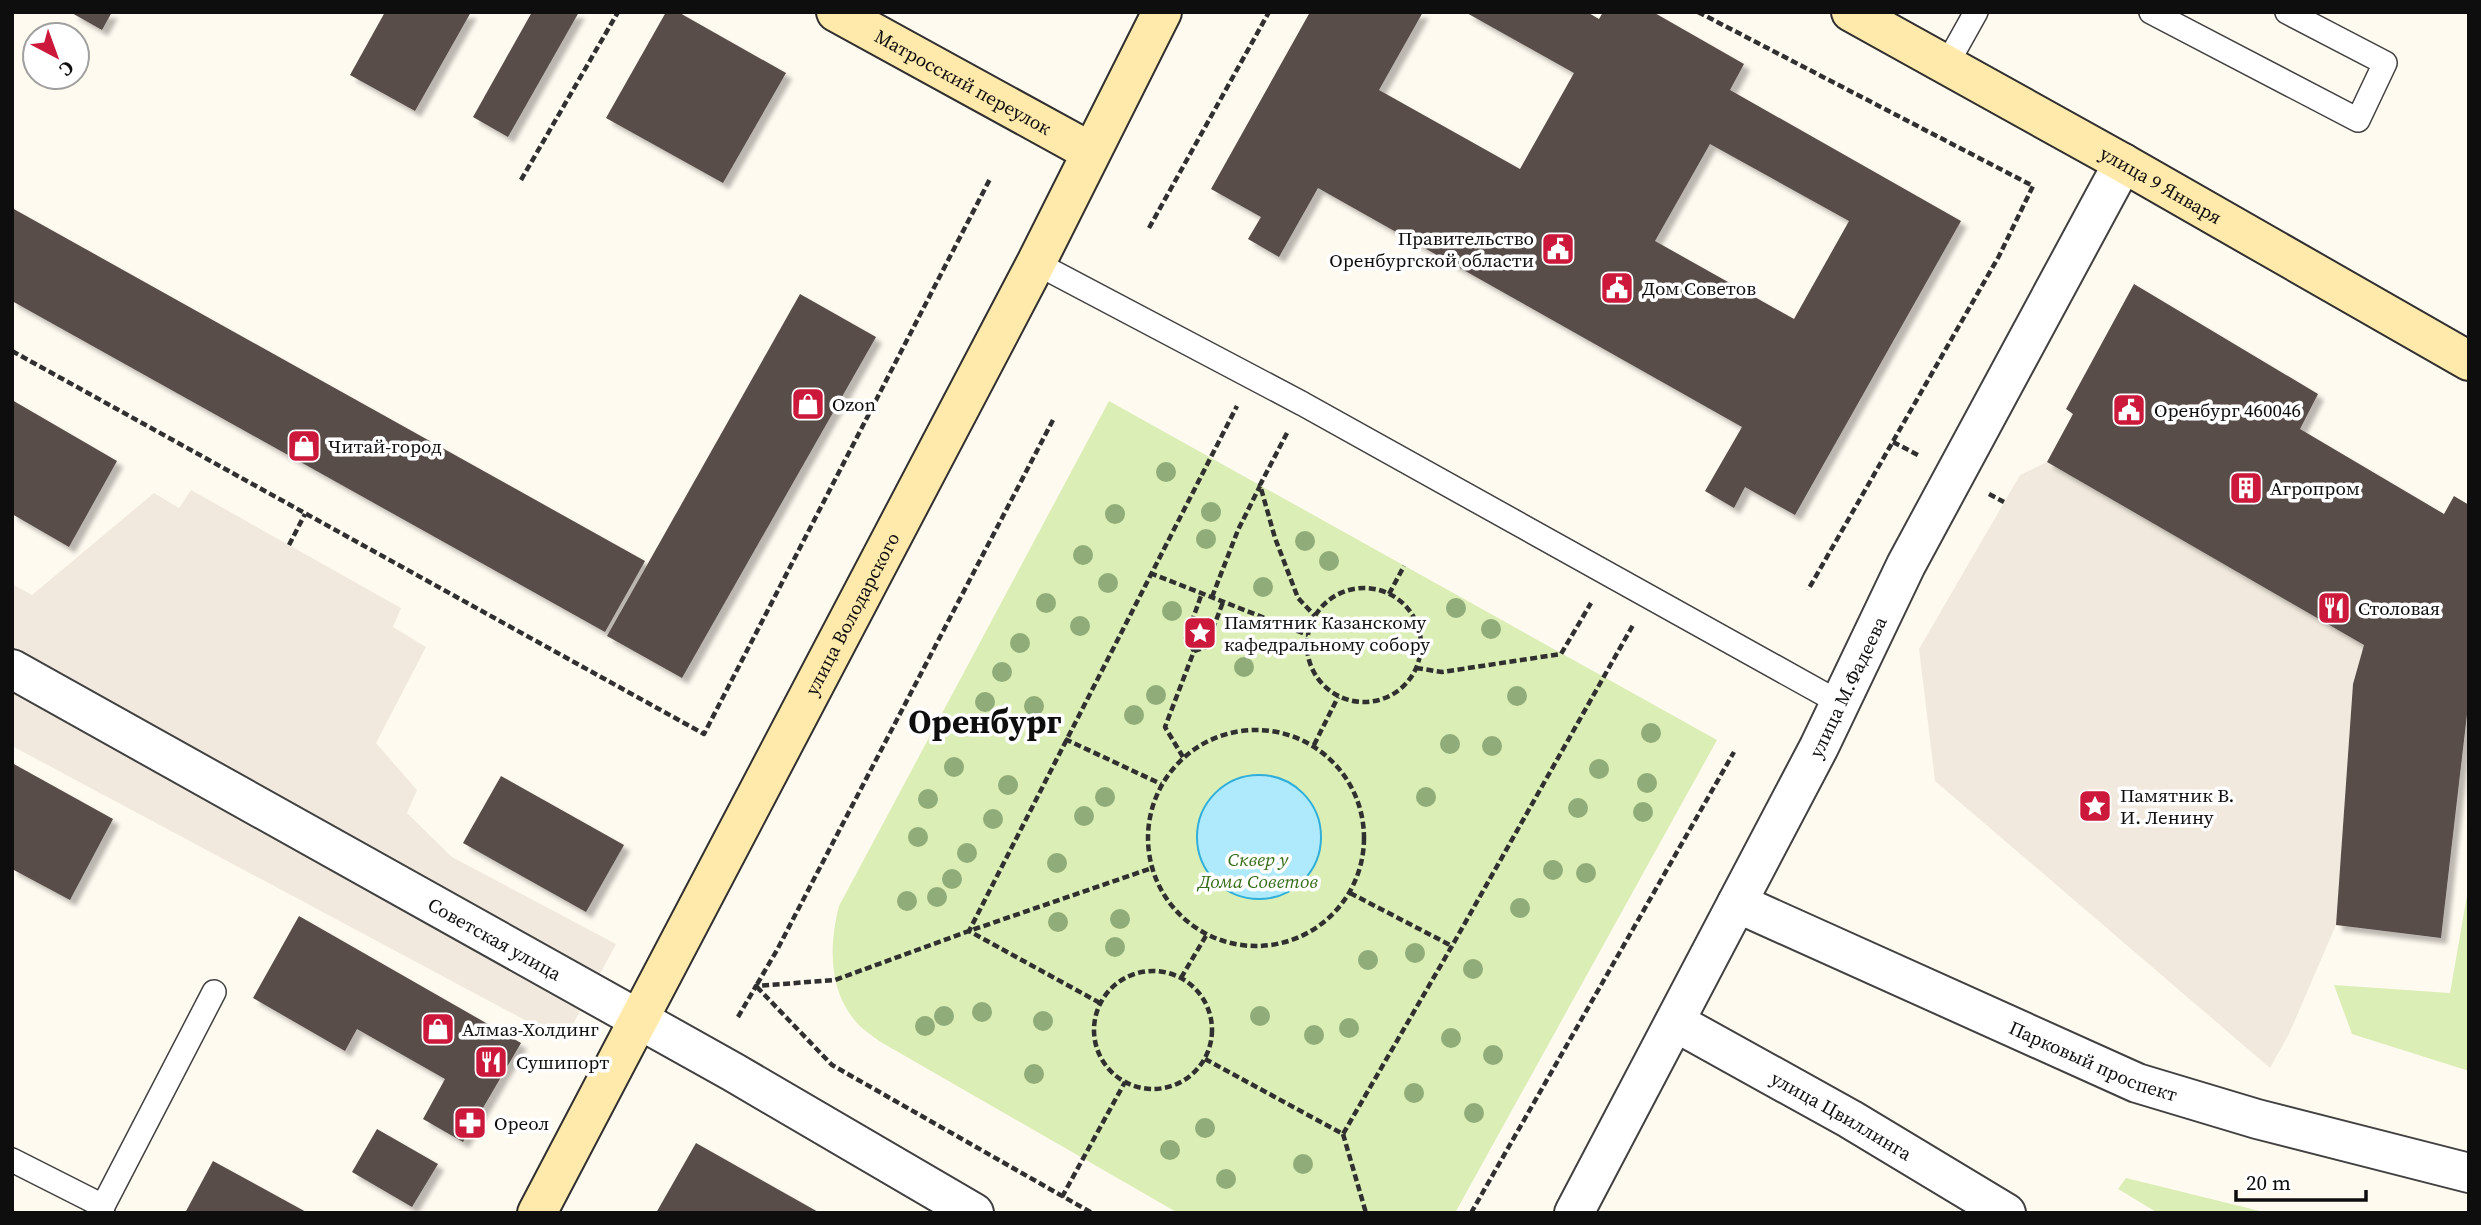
<svg xmlns="http://www.w3.org/2000/svg" width="2481" height="1225" viewBox="0 0 2481 1225" font-family="'Source Serif 4',serif">
<style>
.green{fill:#dbeeb5}
.plaza{fill:#f1e9dd}
.water{fill:#afeafc;stroke:#2fafda;stroke-width:2}
.building{fill:#584d49;fill-rule:evenodd;filter:url(#shadow)}
.lines{fill:none;stroke-linecap:round;stroke-linejoin:round}
.lane-casing{stroke:#414141;stroke-width:26}
.street-casing{stroke:#414141;stroke-width:42}
.secondary-casing{stroke:#303030;stroke-width:42}
.path{stroke:#303030;stroke-width:4.5;stroke-dasharray:7 3.5;stroke-linecap:butt}
.lane{stroke:#fff;stroke-width:23}
.street{stroke:#fff;stroke-width:38}
.secondary{stroke:#ffe9ab;stroke-width:38}
.tree{fill:#90ac79}
.labels{text-anchor:middle;stroke-width:7;stroke-linejoin:round;paint-order:stroke}
.street-label{font-size:19px;fill:#0e0e0e;stroke:#fff}
.poi-label{font-size:19px;fill:#0e0e0e;stroke:#fff;text-anchor:start}
.park-label{font-size:19px;font-style:italic;fill:#366d18;stroke:#fff}
.town-label{font-size:33px;font-weight:bold;fill:#0e0e0e;stroke:#fff}
</style>
<defs>
<filter id="shadow"><feDropShadow dx="6" dy="6" stdDeviation="2" flood-color="#0004"/></filter>
</defs>
<rect width="100%" height="100%" fill="#fffaf0"/>
<!-- green -->
<g class="green">
<path d="M1109 401 1717 740 1455 1213H1178L879 1041C872 1035 863 1030 857 1023 828 991 829 945 839 906Z"/>
<path d="M2469 884V1071L2352 1034 2334 985 2450 993Z"/>
<path d="M2126 1178 2268 1213H2158L2118 1189Z"/>
</g>
<!-- plaza -->
<g class="plaza">
<path d="M2047 462 2364 645 2353 684 2336 925 2289 1034 2270 1068 1935 781 1919 649 2020 475Z"/>
<path d="M191 490 401 608 393 627 426 647 376 743 417 790 407 813 452 857 616 944 564 1041 12 746V584L32 595 154 493 179 508Z"/>
</g>
<!-- water -->
<circle class="water" cx="1259" cy="837" r="62"/>
<!-- building -->
<g class="building">
<path d="M70 12H112L102 30Z"/>
<path d="M385 12H471L415 111 350 75Z"/>
<path d="M532 12H579L508 137 473 117Z"/>
<path d="M666 12H678L786 73 723 183 606 118Z"/>
<path d="M1310 12H1423L1379 90 1520 169 1574 73 1465 12H1587L1599 19 1603 12H1653L1744 64 1730 90 1961 221 1795 515 1745 487 1734 508 1705 491 1742 427 1318 188 1279 257 1248 239 1261 217 1211 189ZM1710 144 1849 221 1794 319 1655 241Z"/>
<path d="M12 208 645 561 605 632 12 301Z"/>
<path d="M2134 284 2318 394 2300 429 2444 514 2454 496 2469 505V697L2441 938 2336 925 2353 684 2364 645 2047 462 2073 414 2066 409Z"/>
<path d="M800 294 876 337 682 678 607 636Z"/>
<path d="M12 400 117 461 69 547 12 514Z"/>
<path d="M12 763 113 819 70 900 12 869Z"/>
<path d="M501 776 624 845 586 912 463 843Z"/>
<path d="M299 916 521 1043 463 1142 423 1119 445 1079 357 1029 345 1051 253 998Z"/>
<path d="M377 1129 438 1164 412 1207 352 1172Z"/>
<path d="M696 1143 820 1213H656Z"/>
<path d="M213 1161 308 1213H185Z"/>
</g>
<g class="lines">
<defs>
<g id="lane">
<path d="M2151 12 2358 120 2385 63 2287 12"/>
<path d="M1947 64 1976 12"/>
<path d="M1036 263 1303 404 1840 703"/>
<path d="M12 1160 103 1206 102 1213"/>
<path d="M103 1206 214 992"/>
</g>
<g id="street">
<path id="s1" d="M12 669 733 1072 974 1213"/>
<path id="s2" d="M1737 903 2137 1083 2257 1119 2469 1173"/>
<path id="s3" d="M1675 1022 1850 1119 2006 1213"/>
<path id="s4" d="M1574 1213 1819 747 1906 565 2123 163"/>
</g>
<g id="secondary">
<path id="s5" d="M836 12 1091 152"/>
<path id="s6" d="M1851 12 2123 163 2469 361"/>
<path id="s7" d="M537 1213 1036 263 1162 12"/>
</g>
</defs>
<!-- lane casing -->
<use href="#lane" class="lane-casing"/>
<!-- street casing -->
<use href="#street" class="street-casing"/>
<!-- secondary casing -->
<use href="#secondary" class="secondary-casing"/>
<!-- path -->
<g class="path">
<path d="M1698 12 2033 186 1999 256 1808 590"/>
<path d="M521 180 618 12"/>
<path d="M1149 228 1269 12"/>
<path d="M12 351 704 734 991 177"/>
<path d="M1053 420 777 950 756 986 832 1065 1092 1213"/>
<path d="M1287 433 1260 485 1275 538 1298 598 1315 616"/>
<path d="M1893 442 1920 456"/>
<path d="M1989 494 2004 502"/>
<path d="M289 545 305 514"/>
<path d="M1150 573 1308 635"/>
<circle cx="1364" cy="645" r="57"/>
<path d="M1389 594 1404 566"/>
<path d="M1212 597 1238 530 1260 486"/>
<path d="M1194 651 1186 638 1202 593"/>
<path d="M1194 651 1206 647 1223 602"/>
<path d="M1416 668 1442 672 1561 654 1591 603"/>
<circle cx="1256" cy="838" r="108"/>
<path d="M1065 739 1161 784"/>
<path d="M1314 745 1338 697"/>
<path d="M1183 757 1165 727 1194 651"/>
<path d="M1350 893 1452 946"/>
<circle cx="1153" cy="1030" r="59"/>
<path d="M1181 978 1207 934"/>
<path d="M1100 1003 969 931 1237 406"/>
<path d="M738 1017 756 986 835 980 969 931 1152 868"/>
<path d="M1205 1059 1343 1134 1452 946 1633 625"/>
<path d="M1343 1134 1366 1213"/>
<path d="M1062 1197 1125 1082"/>
<path d="M1471 1213 1734 752"/>
</g>
<!-- lane -->
<use href="#lane" class="lane"/>
<!-- street -->
<use href="#street" class="street"/>
<!-- secondary -->
<use href="#secondary" class="secondary"/>
</g>
<!-- trees -->
<g class="tree">
<circle cx="1166" cy="472" r="10"/>
<circle cx="1211" cy="512" r="10"/>
<circle cx="1115" cy="514" r="10"/>
<circle cx="1206" cy="539" r="10"/>
<circle cx="1305" cy="541" r="10"/>
<circle cx="1083" cy="555" r="10"/>
<circle cx="1329" cy="561" r="10"/>
<circle cx="1108" cy="583" r="10"/>
<circle cx="1263" cy="587" r="10"/>
<circle cx="1046" cy="603" r="10"/>
<circle cx="1456" cy="608" r="10"/>
<circle cx="1172" cy="611" r="10"/>
<circle cx="1080" cy="626" r="10"/>
<circle cx="1491" cy="629" r="10"/>
<circle cx="1020" cy="643" r="10"/>
<circle cx="1244" cy="667" r="10"/>
<circle cx="1002" cy="672" r="10"/>
<circle cx="1156" cy="695" r="10"/>
<circle cx="1517" cy="696" r="10"/>
<circle cx="985" cy="702" r="10"/>
<circle cx="1034" cy="706" r="10"/>
<circle cx="1134" cy="715" r="10"/>
<circle cx="1651" cy="733" r="10"/>
<circle cx="1450" cy="744" r="10"/>
<circle cx="1492" cy="746" r="10"/>
<circle cx="954" cy="767" r="10"/>
<circle cx="1599" cy="769" r="10"/>
<circle cx="1647" cy="783" r="10"/>
<circle cx="1008" cy="785" r="10"/>
<circle cx="1105" cy="797" r="10"/>
<circle cx="1426" cy="797" r="10"/>
<circle cx="928" cy="799" r="10"/>
<circle cx="1578" cy="808" r="10"/>
<circle cx="1643" cy="812" r="10"/>
<circle cx="1084" cy="816" r="10"/>
<circle cx="993" cy="819" r="10"/>
<circle cx="918" cy="837" r="10"/>
<circle cx="967" cy="853" r="10"/>
<circle cx="1057" cy="863" r="10"/>
<circle cx="1553" cy="870" r="10"/>
<circle cx="1586" cy="873" r="10"/>
<circle cx="952" cy="879" r="10"/>
<circle cx="937" cy="897" r="10"/>
<circle cx="907" cy="901" r="10"/>
<circle cx="1520" cy="908" r="10"/>
<circle cx="1120" cy="919" r="10"/>
<circle cx="1058" cy="922" r="10"/>
<circle cx="1115" cy="947" r="10"/>
<circle cx="1415" cy="953" r="10"/>
<circle cx="1368" cy="960" r="10"/>
<circle cx="1473" cy="969" r="10"/>
<circle cx="982" cy="1012" r="10"/>
<circle cx="944" cy="1016" r="10"/>
<circle cx="1260" cy="1016" r="10"/>
<circle cx="1043" cy="1021" r="10"/>
<circle cx="925" cy="1026" r="10"/>
<circle cx="1349" cy="1028" r="10"/>
<circle cx="1314" cy="1035" r="10"/>
<circle cx="1451" cy="1038" r="10"/>
<circle cx="1493" cy="1055" r="10"/>
<circle cx="1034" cy="1074" r="10"/>
<circle cx="1414" cy="1093" r="10"/>
<circle cx="1474" cy="1113" r="10"/>
<circle cx="1205" cy="1128" r="10"/>
<circle cx="1170" cy="1150" r="10"/>
<circle cx="1303" cy="1164" r="10"/>
<circle cx="1226" cy="1179" r="10"/>
</g>
<!-- icons -->
<defs>
<symbol id="civic-square" viewBox="-11 -11 22 22"><rect x="-9" y="-9" width="18" height="18" rx="4" fill="#cc183b" stroke="#fff"/><path d="M-.6-6.5H3V-4.5H.6V-3L4-1V1h2V6H-6V1h2V-1L-.6-3ZM-1.2 2.5V6h2.4V2.5Z" fill="#fff"/></symbol>
<symbol id="shop-square" viewBox="-11 -11 22 22"><rect x="-9" y="-9" width="18" height="18" rx="4" fill="#cc183b" stroke="#fff"/><path d="M-5-2.5h2.3a2.7 3.5 0 0 1 5.4 0H5L5.5 6h-11ZM-1.5-2.5h3a1.5 2.3 0 0 0-3 0Z" fill="#fff"/></symbol>
<symbol id="building-square" viewBox="-11 -11 22 22"><rect x="-9" y="-9" width="18" height="18" rx="4" fill="#cc183b" stroke="#fff"/><path d="M-4-6H4V6H1V3H-1V6H-4ZM-2.5-4.3h1.7v1.8h-1.7ZM.8-4.3h1.7v1.8H.8ZM-2.5-1h1.7V.8h-1.7ZM.8-1h1.7V.8H.8Z" fill="#fff"/></symbol>
<symbol id="restaurant-square" viewBox="-11 -11 22 22"><rect x="-9" y="-9" width="18" height="18" rx="4" fill="#cc183b" stroke="#fff"/><path d="M-5-6h1v4h1v-4h1v4h1v-4h1v5L-1.5 .5V6h-2V.5L-5-1ZM5-6V6H3V1.5H1.5Q1.5-4 5-6Z" fill="#fff"/></symbol>
<symbol id="sight-square" viewBox="-11 -11 22 22"><rect x="-9" y="-9" width="18" height="18" rx="4" fill="#cc183b" stroke="#fff"/><path d="M0-6L1.8-2.2L6-1.7L2.9 1.2L3.7 5.4L0 3.3L-3.7 5.4L-2.9 1.2L-6-1.7L-1.8-2.2Z" fill="#fff"/></symbol>
<symbol id="pharmacy-square" viewBox="-11 -11 22 22"><rect x="-9" y="-9" width="18" height="18" rx="4" fill="#cc183b" stroke="#fff"/><path d="M-2-6h4v4h4v4h-4v4h-4v-4h-4v-4h4Z" fill="#fff"/></symbol>
</defs>
<g fill-rule="evenodd">
<use href="#civic-square" x="1539" y="230" width="38" height="38"/>
<use href="#civic-square" x="1598" y="269" width="38" height="38"/>
<use href="#shop-square" x="789" y="385" width="38" height="38"/>
<use href="#civic-square" x="2110" y="391" width="38" height="38"/>
<use href="#shop-square" x="285" y="427" width="38" height="38"/>
<use href="#building-square" x="2227" y="469" width="38" height="38"/>
<use href="#restaurant-square" x="2315" y="589" width="38" height="38"/>
<use href="#sight-square" x="1181" y="614" width="38" height="38"/>
<use href="#sight-square" x="2076" y="787" width="38" height="38"/>
<use href="#shop-square" x="419" y="1010" width="38" height="38"/>
<use href="#restaurant-square" x="472" y="1043" width="38" height="38"/>
<use href="#pharmacy-square" x="451" y="1104" width="38" height="38"/>
</g>
<g class="labels">
<!-- street labels -->
<g class="street-label">
<text dy="7" stroke="none"><textPath href="#s5" startOffset="145">Матросский переулок</textPath></text>
<text dy="7" stroke="none"><textPath href="#s6" startOffset="355">улица 9 Января</textPath></text>
<text dy="7" stroke="none"><textPath href="#s7" startOffset="677">улица Володарского</textPath></text>
<text dy="7" stroke="none"><textPath href="#s4" startOffset="593">улица М.Фадеева</textPath></text>
<text dy="7" stroke="none"><textPath href="#s1" startOffset="553">Советская улица</textPath></text>
<text dy="7" stroke="none"><textPath href="#s2" startOffset="390">Парковый проспект</textPath></text>
<text dy="7" stroke="none"><textPath href="#s3" startOffset="191">улица Цвиллинга</textPath></text>
</g>
<!-- poi labels -->
<g class="poi-label">
<text x="1534" y="245" text-anchor="end">Правительство<tspan x="1534" dy="22">Оренбургской области</tspan></text>
<text x="1642" y="295">Дом Советов</text>
<text x="832" y="411">Ozon</text>
<text x="2154" y="417">Оренбург 460046</text>
<text x="328" y="453">Читай-город</text>
<text x="2270" y="495">Агропром</text>
<text x="2358" y="615">Столовая</text>
<text x="1224" y="629">Памятник Казанскому<tspan x="1224" dy="22">кафедральному собору</tspan></text>
<text x="2120" y="802">Памятник В.<tspan x="2120" dy="22">И. Ленину</tspan></text>
<text x="462" y="1036">Алмаз-Холдинг</text>
<text x="516" y="1069">Сушипорт</text>
<text x="494" y="1130">Ореол</text>
</g>
<!-- park labels -->
<g class="park-label">
<text x="1258" y="866">Сквер у<tspan x="1258" dy="22">Дома Советов</tspan></text>
</g>
<!-- town labels -->
<g class="town-label">
<text x="985" y="733">Оренбург</text>
</g>
</g>
<!-- border -->
<rect width="2481" height="1225" fill="none" stroke="#0e0e0e" stroke-width="28"/>
<!-- north arrow -->
<g transform="translate(56 56) rotate(139)"><circle r="33" fill="#ffffff" stroke="#9f9f9f" stroke-width="2"/>
<path d="M0-5L12 26L0 18L-12 26Z" fill="#cc183b"/>
<text y="-10" font-size="19" font-weight="bold" text-anchor="middle" fill="#0e0e0e">С</text>
</g>
<!-- scale -->
<path d="M2236 1190v10h130v-10" fill="none" stroke="#0e0e0e" stroke-width="3.5"/>
<text x="2246" y="1190" font-size="21" fill="#0e0e0e" stroke="#ffffff" stroke-width="5" paint-order="stroke">20 m</text>
</svg>
